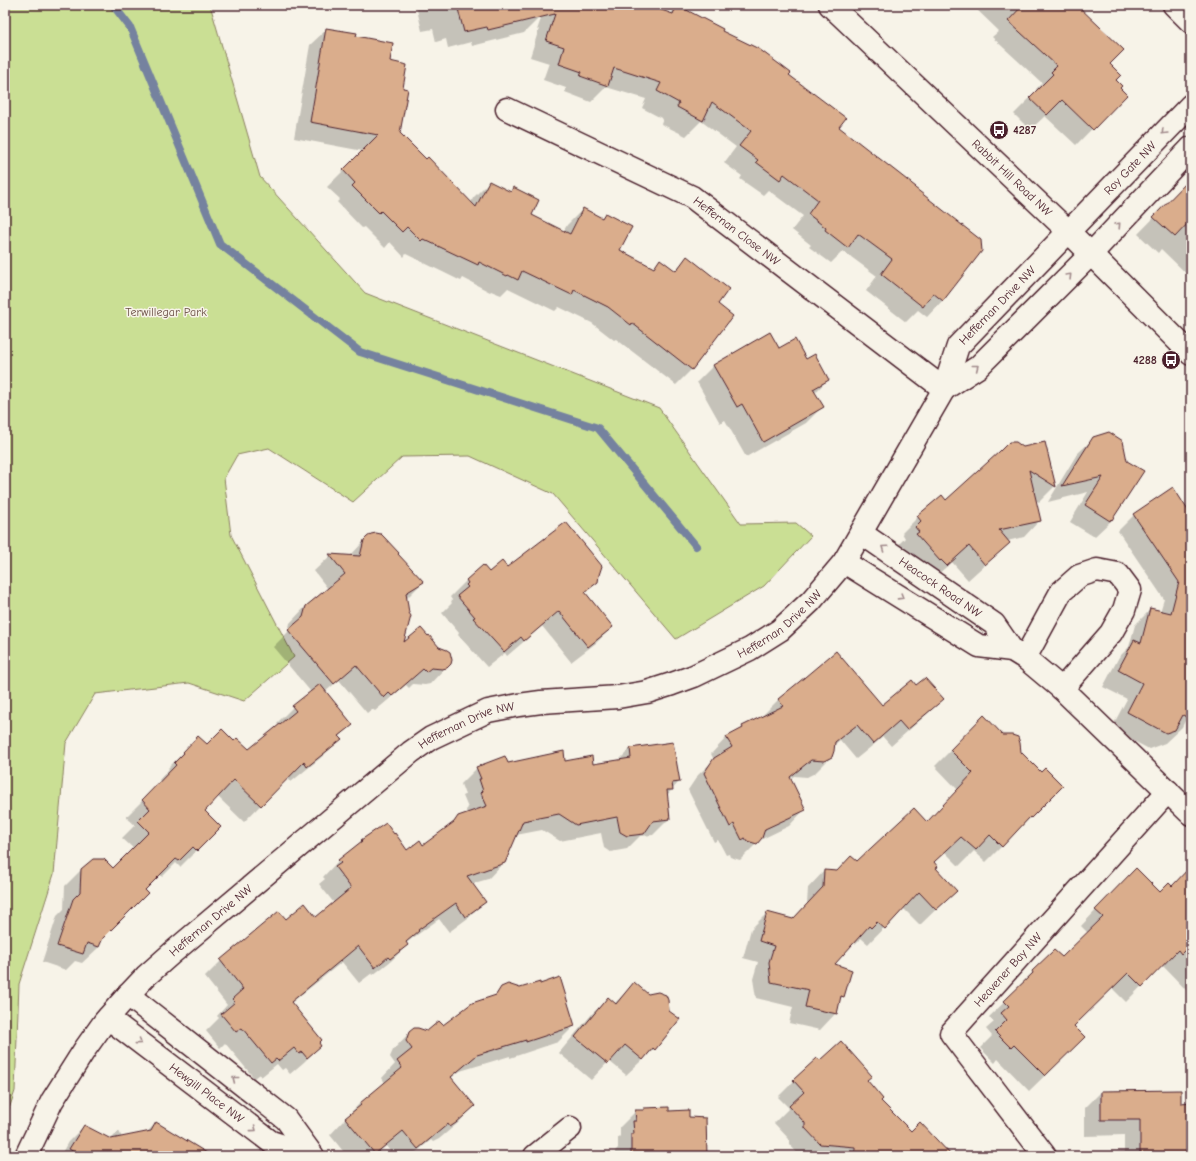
<svg xmlns="http://www.w3.org/2000/svg" width="1196" height="1161" viewBox="0 0 1196 1161" font-family="'Comic Neue',sans-serif">
<style>
.green{fill:#cadf94;stroke:#8a7f60}
.shadow{fill:#0003}
.lines{fill:none;stroke-linecap:round;stroke-linejoin:round}
.stream{stroke:#74829f;stroke-width:8}
.building{fill:#daad8c;stroke:#4a1f2b}
.minor-casing{stroke:#4a1f2b;stroke-width:25}
.minor{stroke:#f7f3e8;stroke-width:22}
.oneway{stroke:#a0898a}
.labels{text-anchor:middle;stroke-width:3;stroke-linejoin:round;paint-order:stroke}
.poi-label{font-size:12px;font-weight:bold;fill:#4a1f2b;stroke:#f7f3e8;text-anchor:start}
.street-label{font-size:12px;fill:#4a1f2b;stroke:#f7f3e8}
.park-label{font-size:12px;fill:#6a4f45;stroke:#f7f3e8}
</style>
<rect width="100%" height="100%" fill="#f7f3e8"/>
<filter id="ink" filterUnits="userSpaceOnUse"><feTurbulence type="fractalNoise" baseFrequency=".025" numOctaves="2"/><feDisplacementMap in="SourceGraphic" scale="8" xChannelSelector="R" yChannelSelector="G"/><feConvolveMatrix kernelMatrix="1 2 1 2 8 2 1 2 1" color-interpolation-filters="sRGB"/></filter>
<g filter="url(#ink)">
<!-- green -->
<path class="green" d="M5 5H210L260 177 365 293 659 408 741 524 796 523 811 536 764 586 676 639 553 494 470 456 402 457 353 502 269 448 237 455 224 478 231 535 294 657 244 701 189 683 95 694 66 743 54 874 19 984 15 1091 5 1121Z"/>
<!-- shadow -->
<g class="shadow">
<path d="M416 5H537L540 17 524 33 472 46 471 42 448 48 446 39 436 42 433 29 422 31Z"/>
<path d="M546 5H644L670 14 677 7 721 31 787 75 837 127 943 300 927 317 918 310 906 322 866 291 877 276 843 251 831 263 809 247 811 245 792 230 803 216 768 190 763 195 740 179 742 176 724 163 736 147 701 121 686 136 661 124 663 119 642 108 646 99 606 87 591 102 565 92 566 88 543 80 549 63 530 57 539 29 537 30Z"/>
<path d="M952 5H960L955 8Z"/>
<path d="M972 5H1075L1109 64 1118 88 1125 95 1076 145 1045 116 1030 130 1014 114 1037 91 1036 89 1042 83 992 37 999 31Z"/>
<path d="M327 29 355 37 389 62 402 89 399 133 471 203 473 198 489 182 509 192 513 189 531 216 563 232 567 225 583 209 601 218 605 214 618 251 653 268 660 261 674 271 687 258 716 304 692 369 676 385 616 339 614 340 592 323 559 307 555 311 508 288 501 295 491 291 490 292 463 278 461 281 406 254 404 257 390 242 385 248 364 227 362 228 337 202 340 199 327 187 363 151 294 138 310 45Z"/>
<path d="M1191 180V278L1161 249 1158 253 1138 234Z"/>
<path d="M769 334 778 349 806 361 828 379 815 393 823 406 806 423 746 457 725 420 720 423 697 382 713 366Z"/>
<path d="M1094 438 1126 461 1142 471 1112 520 1095 536 1094 535 1093 536 1070 522 1088 492 1048 502 1077 454Z"/>
<path d="M1045 443 1055 486 1039 502 1035 500 1040 520 1024 537 1007 541 1009 543 968 580 952 562 930 581 901 551 903 548 899 544 905 538 902 533 918 517 941 497 946 501 1023 448Z"/>
<path d="M1134 515 1191 517V709L1182 727 1165 743 1149 749 1111 729 1127 699 1103 687 1119 657 1129 647 1135 625 1151 609 1160 612 1164 599 1118 531Z"/>
<path d="M367 538 423 582 407 598 403 645 446 667 430 684 425 685 413 684 409 688 406 685 375 711 372 709 367 713 339 680 325 692 352 725 339 737 340 739 324 755 291 782 287 778 244 822 217 796 203 811 220 827 180 867 176 863 162 877 160 874 143 890 102 938 99 947 82 963 75 961 66 970 42 962 57 916 64 909 65 886 81 870H113L134 849 122 838 135 825 126 817 161 782 159 780 169 769 168 768 198 738 206 745 234 742 248 750 279 726 277 723 293 707 311 692 273 647 288 632 290 623 306 606 328 589 314 571 330 556 349 557Z"/>
<path d="M483 567 489 574 507 568 597 581 585 593 612 627 596 643 571 662 542 626 507 656 505 653 487 667 458 635 459 633 442 613 452 603 451 602 452 600 450 597 466 581Z"/>
<path d="M800 683 882 707 916 686 942 699 926 715 891 746 883 737 856 759 840 740 834 745 832 756 815 773 807 777 794 776 790 779 805 809 789 826 760 840 740 860 730 857 729 854 726 855 718 840 714 842 688 790 698 775 714 760 711 754 727 737 738 732 743 727 763 717 762 716 778 700Z"/>
<path d="M984 717 1041 773 1062 786 986 862 974 851 959 866 945 852 933 863 934 869 955 891 920 925 903 908 868 944 861 938 855 944 853 942 833 964 843 996 839 1000 836 1013 820 1030 789 1023 793 1007 756 998 753 979 758 962 743 958 751 929 767 913 792 920 807 904 808 888 824 871 837 872 857 863 927 823 958 790 935 766Z"/>
<path d="M630 749 679 782 667 795 669 819 653 835 640 836 627 849 610 852 604 848 601 833 560 841 542 830 516 835 504 862 488 879 471 884 484 902 468 918 449 932 439 919 410 940 406 943 407 945 391 961 373 975 372 973 359 983 342 962 291 1003 320 1046 304 1062 290 1074 285 1068 282 1070 277 1064 261 1077 259 1074 254 1078 225 1043 220 1048 206 1031 219 1018 217 1016 227 1005 205 977 221 961 279 913 286 921 316 918 334 903 319 884 325 879 323 877 339 860 362 841 386 824 407 851 422 846 450 826 458 817 467 814 466 810 468 808 463 796 465 795 461 784 477 768 507 764 565 762 592 765 618 761Z"/>
<path d="M1191 759V766L1188 762Z"/>
<path d="M1191 884V995L1162 965 1126 1002 1112 988 1072 1026 1068 1053 1029 1091 998 1059 995 1063 980 1048 992 1036 986 1029 994 1022 989 1017 1018 989 1017 988 1054 951 1062 959 1088 933 1081 926 1120 885 1160 894 1172 887Z"/>
<path d="M634 984 654 1049 626 1075 609 1061 591 1080 559 1053 592 1014 608 998 614 1004Z"/>
<path d="M540 985 574 1026 558 1042 510 1058V1056L460 1071 451 1078 474 1106 458 1123 439 1139 433 1142 431 1140 411 1156H394L386 1146 374 1156H347L330 1135 360 1103 385 1083 382 1078 395 1064 390 1057 393 1050 409 1033 427 1032 443 1027 493 997 502 988 520 989Z"/>
<path d="M865 1080 880 1101 911 1132 944 1156H800L789 1144V1139L774 1123 789 1108 778 1097 794 1081Z"/>
<path d="M1101 1092 1180 1104 1191 1103V1156H1124V1135L1085 1136V1108Z"/>
<path d="M645 1109 668 1112 688 1118 706 1156H615V1151L618 1148V1138L620 1136V1127L636 1111H642Z"/>
<path d="M156 1123 209 1156H60L68 1142 84 1126 110 1140 119 1131 122 1138 147 1132Z"/>
</g>
<g class="lines">
<!-- stream -->
<path class="stream" d="M113 5 130 27 220 244 360 352 598 428 696 546"/>
</g>
<!-- building -->
<g class="building">
<path d="M457 5H647L673 14 677 5 723 29 722 31 759 49 791 73 789 75 846 118 839 127 916 187 915 188 981 240 982 251 943 301 933 293 923 307 881 274 892 259 858 234 848 248 825 230 826 228 808 214 818 200 784 174 780 180 756 162 758 160 739 146 751 131 712 102 703 121 677 107 679 103 657 91 661 83 614 68 608 86 580 76 582 72 559 64 564 47 546 41 555 14 488 30 487 27 464 32Z"/>
<path d="M1023 5H1077L1124 50 1110 64 1121 75 1116 80 1122 86 1120 88 1127 95 1093 130 1062 100 1047 115 1029 98 1053 74 1051 72 1057 66 1008 21Z"/>
<path d="M326 28 357 33 356 36 393 43 390 61 407 65 403 88 408 89 400 133 426 159 428 157 476 207 489 181 511 192 513 187 539 200 532 215 570 234 583 208 602 218 605 213 632 227 620 250 654 268 660 259 676 271 687 256 729 289 718 304 733 316 692 370 632 323 631 325 608 307 574 290 572 295 522 271 518 280 508 275 507 276 479 262 478 265 423 239 421 241 407 227 402 232 381 211 379 213 352 186 355 183 343 170 378 135 310 122Z"/>
<path d="M1191 178V220L1175 237 1153 217Z"/>
<path d="M770 332 779 348 795 339 806 359 815 354 829 380 813 389 824 407 763 442 742 404 737 407 713 365Z"/>
<path d="M1109 432 1123 441 1127 461 1144 471 1112 520 1111 519 1110 521 1085 505 1103 477 1062 486 1093 437Z"/>
<path d="M1009 442H1016L1023 447 1045 442 1056 487 1029 470 1041 521 999 530 1010 543 985 565 969 546 947 566 941 560 940 561 916 534 919 532 915 527 921 521 917 516 942 495 946 500 999 452Z"/>
<path d="M1173 487 1191 515V720L1183 715 1175 730 1166 733 1127 712 1142 683 1118 670 1134 640 1141 643 1150 608 1171 613 1179 582 1133 514Z"/>
<path d="M566 522 602 566 599 575 598 582 585 592 613 627 588 647 559 611 524 641 521 637 504 652 473 618 475 617 457 596 468 587 466 585 468 583 466 580 483 565 489 572 502 561 507 567Z"/>
<path d="M376 533 381 534 384 537 399 553 398 554 424 582 406 593 409 613 411 616 404 642 421 628 428 636 429 635 439 647 447 650 450 652 452 660 451 664 447 668 442 669 431 668 426 672 423 669 392 696 389 693 384 698 356 665 334 684 288 630 303 617 306 606 345 574 329 554 360 556 364 540 367 537 371 534Z"/>
<path d="M836 651 882 705 912 680 916 685 925 678 944 699 907 730 899 721 873 744 857 725 835 742 834 751 832 757 824 761 811 760 790 777 806 810 765 829 762 838 757 844 747 841 745 838 742 840 734 824 730 827 704 773 714 758 732 747 726 737 743 728 742 726 783 706 778 699 799 682Z"/>
<path d="M320 684 353 725 339 736 342 739 307 767 304 762 261 806 234 780 205 811 221 827 197 851 193 847 179 861 176 859 145 890 148 893 103 938 99 947 87 943 83 954 57 946 73 899 80 892 81 869 93 859H104L113 868 149 832 138 821 150 809 142 800 176 765 174 763 184 753 183 752 198 736 207 744 222 729 234 741 237 738 249 749 296 711 292 706Z"/>
<path d="M984 715 1003 735H1012L1018 737 1020 743 1021 752 1041 772 1045 768 1063 786 1031 818 1030 817 1002 847 990 835 976 850 961 837 934 862 938 867 936 868 957 891 936 910 919 892 885 929 877 922 871 928 869 926 835 964 852 970 844 997 841 996 837 1014 805 1007 809 990 771 982 769 962 774 946 759 941 767 912 793 919 823 887 824 870 837 871 851 856 857 861 914 808 927 822 973 773 950 750Z"/>
<path d="M673 742 680 782 672 783 673 790H667L670 819 653 821 644 834 627 836 620 832 617 817 576 825 559 814 523 821 505 863 467 876 486 902 465 917 456 903 418 930 419 931 406 942 408 945 390 959 388 957 375 968 358 946 291 1002 322 1040 319 1043 321 1046 307 1058 302 1052 299 1054 294 1048 278 1061 276 1059 271 1063 242 1028 236 1032 221 1014 235 1002 232 999 243 989 220 960 279 911 286 919 305 903 316 917 351 888 335 867 341 863 338 860 362 841 361 840 386 823 394 834 395 833 407 850 420 840 423 845 454 822 458 816 487 806 481 793 483 791 479 779H481L476 767 505 756 508 763 564 751 565 761 592 756 593 764 631 758 630 748Z"/>
<path d="M1191 866V944L1181 954 1178 950 1142 987 1128 973 1074 1026 1085 1037 1045 1076 1014 1045 1011 1048 995 1032 1007 1020 1001 1013 1009 1006 1004 1001 1033 973 1032 971 1054 950 1062 957 1103 917 1095 910 1136 868 1160 892 1169 883 1172 886Z"/>
<path d="M560 977 575 1026 526 1042V1040L477 1055 451 1077 475 1106 456 1123 450 1127 448 1124 418 1149 403 1131 375 1154 345 1118 361 1105 360 1103 402 1068 397 1061 412 1049 406 1041 409 1032 414 1028H418L427 1031 439 1021 443 1025 472 1003 496 995 501 987 508 984 520 988 540 982V984Z"/>
<path d="M634 982 648 994 658 992 666 995 668 1000 669 1011 680 1019 655 1050 653 1048 643 1060 625 1045 608 1064 575 1037 608 997 616 1004Z"/>
<path d="M841 1041 872 1076 867 1080 883 1099 881 1101 911 1131 920 1122 952 1156H855V1147L820 1144 805 1128V1123L789 1106 804 1092 793 1080 817 1058 820 1060Z"/>
<path d="M1181 1090V1103L1191 1102V1156H1140V1120H1101V1091Z"/>
<path d="M669 1107V1111L689 1110V1117L706 1118 707 1156H631V1134H634L633 1121H636L635 1110H644V1108Z"/>
<path d="M156 1122 212 1156H77L76 1153 69 1149 84 1125 111 1139 151 1131Z"/>
</g>
<g class="lines">
<defs>
<g id="minor">
<path id="s1" d="M830 5 1068 231 1191 354"/>
<path d="M1174 5 1191 22"/>
<path id="s2" d="M507 109 692 197 944 389"/>
<path d="M944 389 978 367 1091 254 1191 148"/>
<path id="s3" d="M861 533 994 624 1012 650"/>
<path d="M844 562 979 646 1012 650 1025 658 1062 689 1191 814"/>
<path d="M1025 658 1061 592 1079 576 1097 570 1118 574 1130 590 1124 610 1111 633 1062 689"/>
<path d="M128 995 286 1119 313 1156"/>
<path id="s4" d="M108 1018 271 1142 311 1155"/>
<path id="s5" d="M26 1156 52 1101 85 1049 105 1021 128 995 146 976 172 953 411 752 431 738 488 711 519 705 541 702 618 697 647 692 672 684 694 676 750 649 780 630 811 601 844 562 944 389 958 346 1191 105"/>
<path d="M535 1156 570 1128"/>
<path id="s6" d="M1045 1156 951 1033 1168 791"/>
</g>
</defs>
<!-- minor casing -->
<use href="#minor" class="minor-casing"/>
<!-- minor -->
<use href="#minor" class="minor"/>
</g>
<!-- one-way arrows -->
<defs><path id="oneway-chevron" d="M-2-3.5L2.5 0L-2 3.5" fill="none" stroke-width="1.6" stroke-linecap="round" stroke-linejoin="round"/></defs>
<g class="oneway">
<use href="#oneway-chevron" transform="translate(1164 132) rotate(134)"/>
<use href="#oneway-chevron" transform="translate(1118 225) rotate(-47)"/>
<use href="#oneway-chevron" transform="translate(1069 276) rotate(-45)"/>
<use href="#oneway-chevron" transform="translate(976 367) rotate(-38)"/>
<use href="#oneway-chevron" transform="translate(884 548) rotate(-145)"/>
<use href="#oneway-chevron" transform="translate(901 597) rotate(32)"/>
<use href="#oneway-chevron" transform="translate(139 1042) rotate(37)"/>
<use href="#oneway-chevron" transform="translate(235 1079) rotate(-142)"/>
<use href="#oneway-chevron" transform="translate(254 1129) rotate(37)"/>
</g>
</g>
<!-- icons -->
<defs>
<symbol id="bus-disc" viewBox="-11 -11 22 22"><circle r="9.5" fill="#4a1f2b" stroke="#f7f3e8"/><path d="M-5-6H5V4H4V6H2V4H-2V6H-4V4H-5ZM-3.5-4V0h7V-4ZM-3.5 1.2v1.5H-2V1.2ZM2 1.2v1.5H3.5V1.2Z" fill="#fff"/></symbol>
</defs>
<g fill-rule="evenodd">
<use href="#bus-disc" x="988" y="119" width="22" height="22"/>
<use href="#bus-disc" x="1160" y="349" width="22" height="22"/>
</g>
<g class="labels">
<!-- poi labels -->
<g class="poi-label">
<text x="1013" y="134">4287</text>
<text x="1157" y="364" text-anchor="end">4288</text>
</g>
<!-- street labels -->
<g class="street-label">
<text dy="4" stroke="none"><textPath href="#s5" startOffset="1546">Roy Gate NW</textPath></text>
<text dy="4" stroke="none"><textPath href="#s1" startOffset="251">Rabbit Hill Road NW</textPath></text>
<text dy="4" stroke="none"><textPath href="#s2" startOffset="261">Heffernan Close NW</textPath></text>
<text dy="4" stroke="none"><textPath href="#s5" startOffset="1355">Heffernan Drive NW</textPath></text>
<text dy="4" stroke="none"><textPath href="#s3" startOffset="96">Heacock Road NW</textPath></text>
<text dy="4" stroke="none"><textPath href="#s5" startOffset="963">Heffernan Drive NW</textPath></text>
<text dy="4" stroke="none"><textPath href="#s5" startOffset="627">Heffernan Drive NW</textPath></text>
<text dy="4" stroke="none"><textPath href="#s5" startOffset="303">Heffernan Drive NW</textPath></text>
<text dy="4" stroke="none"><textPath href="#s6" startOffset="240">Heavener Bay NW</textPath></text>
<text dy="4" stroke="none"><textPath href="#s4" startOffset="124">Hewgill Place NW</textPath></text>
</g>
<!-- park labels -->
<g class="park-label">
<text x="166" y="316">Terwillegar Park</text>
</g>
</g>
<!-- margin -->
<rect width="1196" height="1161" fill="none" stroke="#f7f3e8" stroke-width="20"/>
<rect x="10" y="10" width="1176" height="1141" fill="none" stroke="#4a1f2b" stroke-width="1.5" filter="url(#ink)"/>
</svg>
